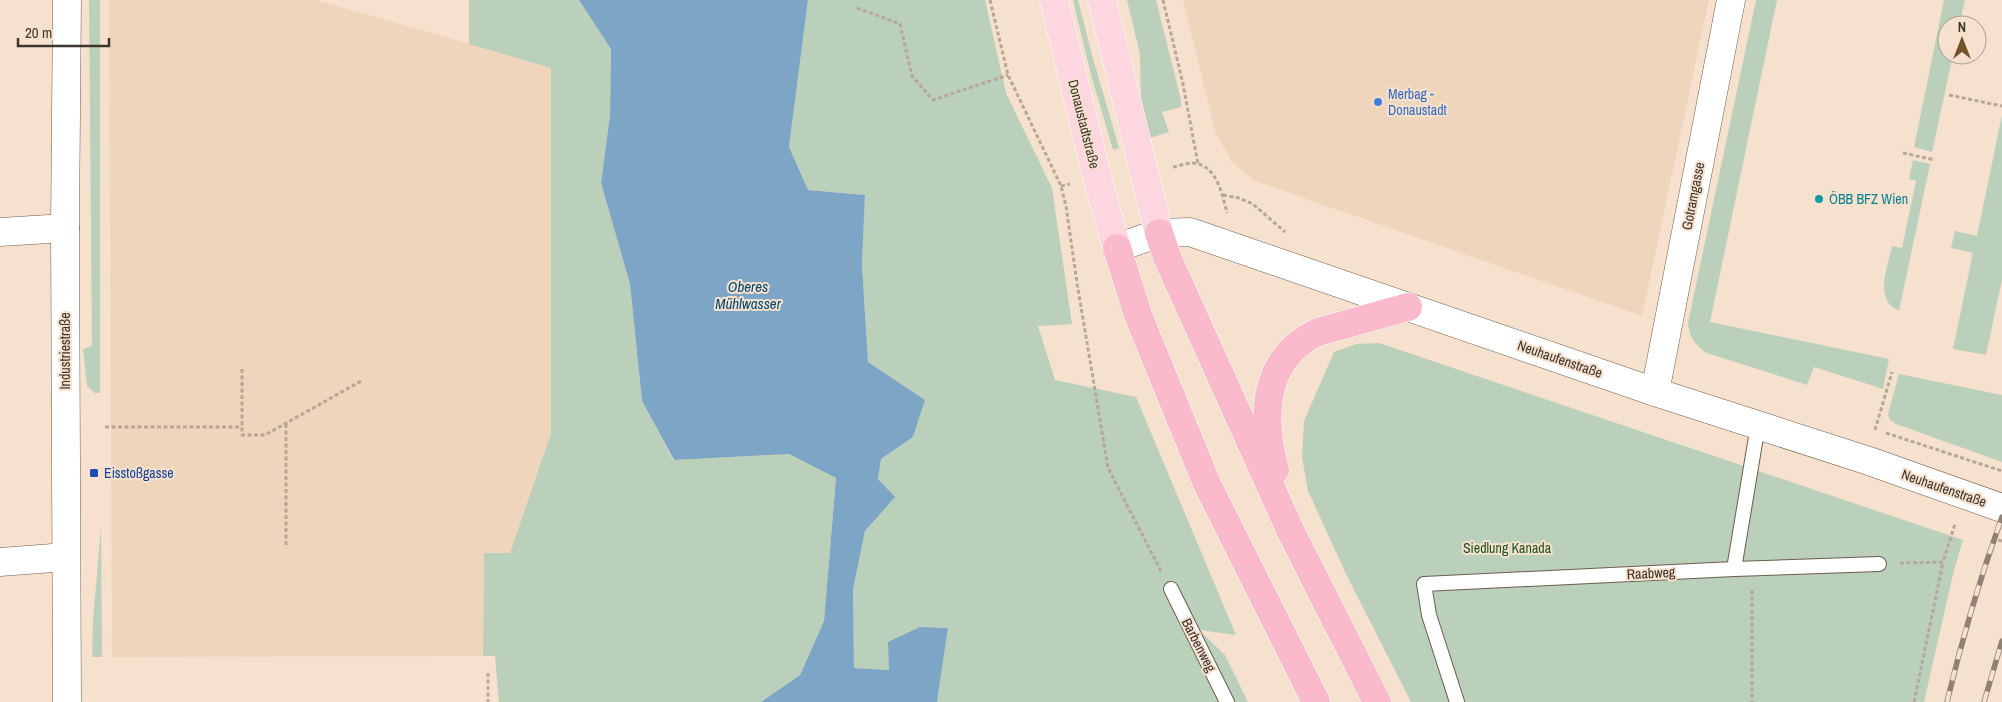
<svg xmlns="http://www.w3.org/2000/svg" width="2002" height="702" viewBox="0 0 2002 702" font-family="'Archivo Narrow',sans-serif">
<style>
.built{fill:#efd5bc}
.green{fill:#bad0ba}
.water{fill:#7da5c5}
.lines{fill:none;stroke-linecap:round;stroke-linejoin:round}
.service-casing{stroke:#6d5c4b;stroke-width:16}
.minor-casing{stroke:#6d5c4b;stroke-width:29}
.tertiary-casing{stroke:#6d5c4b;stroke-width:29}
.primary-casing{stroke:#fff;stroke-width:29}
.motorway-casing{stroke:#fff;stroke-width:29}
.path{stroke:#b8a798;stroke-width:3;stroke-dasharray:4 2.5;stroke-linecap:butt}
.service{stroke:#fff;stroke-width:14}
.minor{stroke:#fff;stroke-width:28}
.tertiary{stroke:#fff;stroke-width:28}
.primary{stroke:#fdd6e0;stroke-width:28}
.motorway{stroke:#fbbacb;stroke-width:28}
.rail-casing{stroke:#8f8275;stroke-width:5.5}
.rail{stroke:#f6e1ce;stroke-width:4;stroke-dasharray:11;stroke-linecap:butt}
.shop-dot{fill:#3f7fe0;stroke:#f6e1ce;stroke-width:2}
.culture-dot{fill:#0f9aa8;stroke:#f6e1ce;stroke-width:2}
.transit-dot{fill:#1a4fb4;stroke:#f6e1ce;stroke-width:2}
.labels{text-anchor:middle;stroke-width:4;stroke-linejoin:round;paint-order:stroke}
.shop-label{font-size:14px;fill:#366cbe;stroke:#f6e1ce;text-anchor:start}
.street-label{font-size:14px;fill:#3d352d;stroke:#f6e1ce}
.culture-label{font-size:14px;fill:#0d838f;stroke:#f6e1ce;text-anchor:start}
.transit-label{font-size:14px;fill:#164399;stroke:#f6e1ce;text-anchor:start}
.park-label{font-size:14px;fill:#1f5324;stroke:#f6e1ce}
.water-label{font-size:15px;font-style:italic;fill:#004872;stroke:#f6e1ce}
</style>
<rect width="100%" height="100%" fill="#f6e1ce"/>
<!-- built -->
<g class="built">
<path d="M109 0H315L551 67V433L510 553 484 554 483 656 112 657Z"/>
<path d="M1183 0H1709L1642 316 1255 181 1233 163 1216 134Z"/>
</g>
<!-- green -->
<g class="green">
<path d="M89 0H100V393H95L87 386 83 349 92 346Z"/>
<path d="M469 0H579L611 48 610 115 601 183 630 284 642 401 673 460 789 454 836 478 824 621 800 675 761 702H499L495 656H483L484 553H510L551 433V68L469 44Z"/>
<path d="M808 0H985L1006 93 1052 188 1072 324 1038 326 1055 380 1136 397 1236 635 1199 630 1225 655 1248 702H937L948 628 920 627 889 670 854 668 853 589 865 531 894 497 878 479 881 459 913 437 925 400 868 362 862 265 865 195 808 190 789 147Z"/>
<path d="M1073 0H1078L1092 55 1119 148 1113 150 1090 71Z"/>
<path d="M1127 0H1156L1181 100V107L1162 112 1169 132 1150 138 1141 109 1140 54Z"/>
<path d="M1756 0H1777L1710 322 1889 359 1883 389 1814 367 1807 385 1707 353C1695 345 1689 337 1688 323Z"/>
<path d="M1944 0H1965L1959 25H1947V55H1953L1932 152 1914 147Z"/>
<path d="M2002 115V279L1986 355 1953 349 1973 253 1951 248 1955 231 1977 236Z"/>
<path d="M1913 160 1930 164 1899 311C1873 300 1888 267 1892 246L1902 248 1916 181 1909 179Z"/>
<path d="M1379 343 1963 540 1954 570 1924 702H1411L1347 576 1308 491 1302 457 1304 421 1334 352 1356 344Z"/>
<path d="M1899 374 2002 395V462L1896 424 1890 420 1888 414Z"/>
<path d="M101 526 102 657H92L93 621Z"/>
</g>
<!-- water -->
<path class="water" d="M579 0H808L789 147 808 190 865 195 862 265 868 362 925 400 913 437 881 459 878 479 895 497 865 531 853 589 854 668 889 670 888 642 920 627 948 628 937 702H761L800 675 824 621 836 478 789 454 674 460 642 401 630 284 601 183 610 115 611 49Z"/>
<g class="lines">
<defs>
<g id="service">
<path d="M1734 569 1758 425"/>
<path d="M1171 589 1227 702"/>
<path d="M1457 702 1429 615 1424 584 1734 569 1879 564"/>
</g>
<g id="minor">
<path d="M0 232 65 228"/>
<path d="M1655 392 1731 0"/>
<path d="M0 562 66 557"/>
</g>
<g id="tertiary">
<path d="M1117 248 1159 233 1190 232 1655 392 1869 461 2002 508"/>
<path d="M67 702 65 228 67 0"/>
</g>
<g id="primary">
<path d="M1054 0 1098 181 1117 248"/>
<path d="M1102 0 1159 233"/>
</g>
<g id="motorway">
<path d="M1159 233 1167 257 1291 532 1377 702"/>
<path d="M1117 248 1138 315 1207 484 1316 702"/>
<path d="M1275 470C1261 416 1262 359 1318 332L1408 307"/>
</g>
</defs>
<!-- service casing -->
<use href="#service" class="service-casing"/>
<!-- minor casing -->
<use href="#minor" class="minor-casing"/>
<!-- tertiary casing -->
<use href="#tertiary" class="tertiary-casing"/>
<!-- primary casing -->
<use href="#primary" class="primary-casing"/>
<!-- motorway casing -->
<use href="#motorway" class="motorway-casing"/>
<!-- path -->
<g class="path">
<path d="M990 0 1008 75 1061 186 1066 206 1077 283 1108 468 1161 571"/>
<path d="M1163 0 1183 84 1198 164"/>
<path d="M857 8 900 24 912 76 933 100 1008 75"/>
<path d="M1949 95 2002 106"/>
<path d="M1903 153 1935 160"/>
<path d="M1173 167C1179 166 1186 163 1192 163 1217 164 1222 194 1227 213"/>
<path d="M1061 186 1070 184"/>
<path d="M1223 195 1239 198 1253 204 1285 232"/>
<path d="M242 369V435H265L363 380"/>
<path d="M286 424V546"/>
<path d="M105 427H242"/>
<path d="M1875 430 1892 372"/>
<path d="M1886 433 2002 471"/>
<path d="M1992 538 2002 541"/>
<path d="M1900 563 1943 562 1955 524"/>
<path d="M1752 590V702"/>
<path d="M488 673V702"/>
<path d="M1914 702 1943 562"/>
</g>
<!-- service -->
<use href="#service" class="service"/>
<!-- minor -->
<use href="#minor" class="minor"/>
<!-- tertiary -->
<use href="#tertiary" class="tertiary"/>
<!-- primary -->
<use href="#primary" class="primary"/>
<!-- motorway -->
<use href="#motorway" class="motorway"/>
<defs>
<g id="rail">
<path d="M1947 702C1962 639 1980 578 2002 517"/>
<path d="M1984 702 2002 641"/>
</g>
</defs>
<!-- rail casing -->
<use href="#rail" class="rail-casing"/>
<!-- rail -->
<use href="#rail" class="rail"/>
</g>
<!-- markers -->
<circle class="shop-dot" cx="1378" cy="102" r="5"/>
<circle class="culture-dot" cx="1819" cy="199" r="5"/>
<rect class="transit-dot" x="89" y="468" width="10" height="10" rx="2.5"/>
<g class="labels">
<!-- shop labels -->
<g class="shop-label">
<text x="1388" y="99">Merbag -<tspan x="1388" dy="16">Donaustadt</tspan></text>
</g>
<!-- street labels -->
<g class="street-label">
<text transform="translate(1084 124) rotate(76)" y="5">Donaustadtstraße</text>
<text transform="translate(1693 196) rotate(-79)" y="5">Gotramgasse</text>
<text transform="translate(65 351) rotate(-90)" y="5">Industriestraße</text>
<text transform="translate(1560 359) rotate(19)" y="5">Neuhaufenstraße</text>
<text transform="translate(1944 488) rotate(19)" y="5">Neuhaufenstraße</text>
<text transform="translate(1651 573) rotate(-3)" y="5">Raabweg</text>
<text transform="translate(1199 645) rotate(63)" y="5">Barbenweg</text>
</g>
<!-- culture labels -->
<g class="culture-label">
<text x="1829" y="204">ÖBB BFZ Wien</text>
</g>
<!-- transit labels -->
<g class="transit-label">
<text x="104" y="478">Eisstoßgasse</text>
</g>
<!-- park labels -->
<g class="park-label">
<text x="1507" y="553">Siedlung Kanada</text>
</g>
<!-- water labels -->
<g class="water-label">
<text x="748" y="292">Oberes<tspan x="748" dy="17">Mühlwasser</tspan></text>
</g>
</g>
<!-- north arrow -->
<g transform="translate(1962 40)"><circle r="24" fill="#f6e1ce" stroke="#ac9c8e"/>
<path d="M0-4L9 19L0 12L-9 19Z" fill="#735429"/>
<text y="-8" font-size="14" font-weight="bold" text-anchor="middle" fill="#3d352d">N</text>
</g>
<!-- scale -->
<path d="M18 38v8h91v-8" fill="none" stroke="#3d352d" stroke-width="2.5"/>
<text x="25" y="38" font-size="15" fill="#3d352d" stroke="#f6e1ce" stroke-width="4" paint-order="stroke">20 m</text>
</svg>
